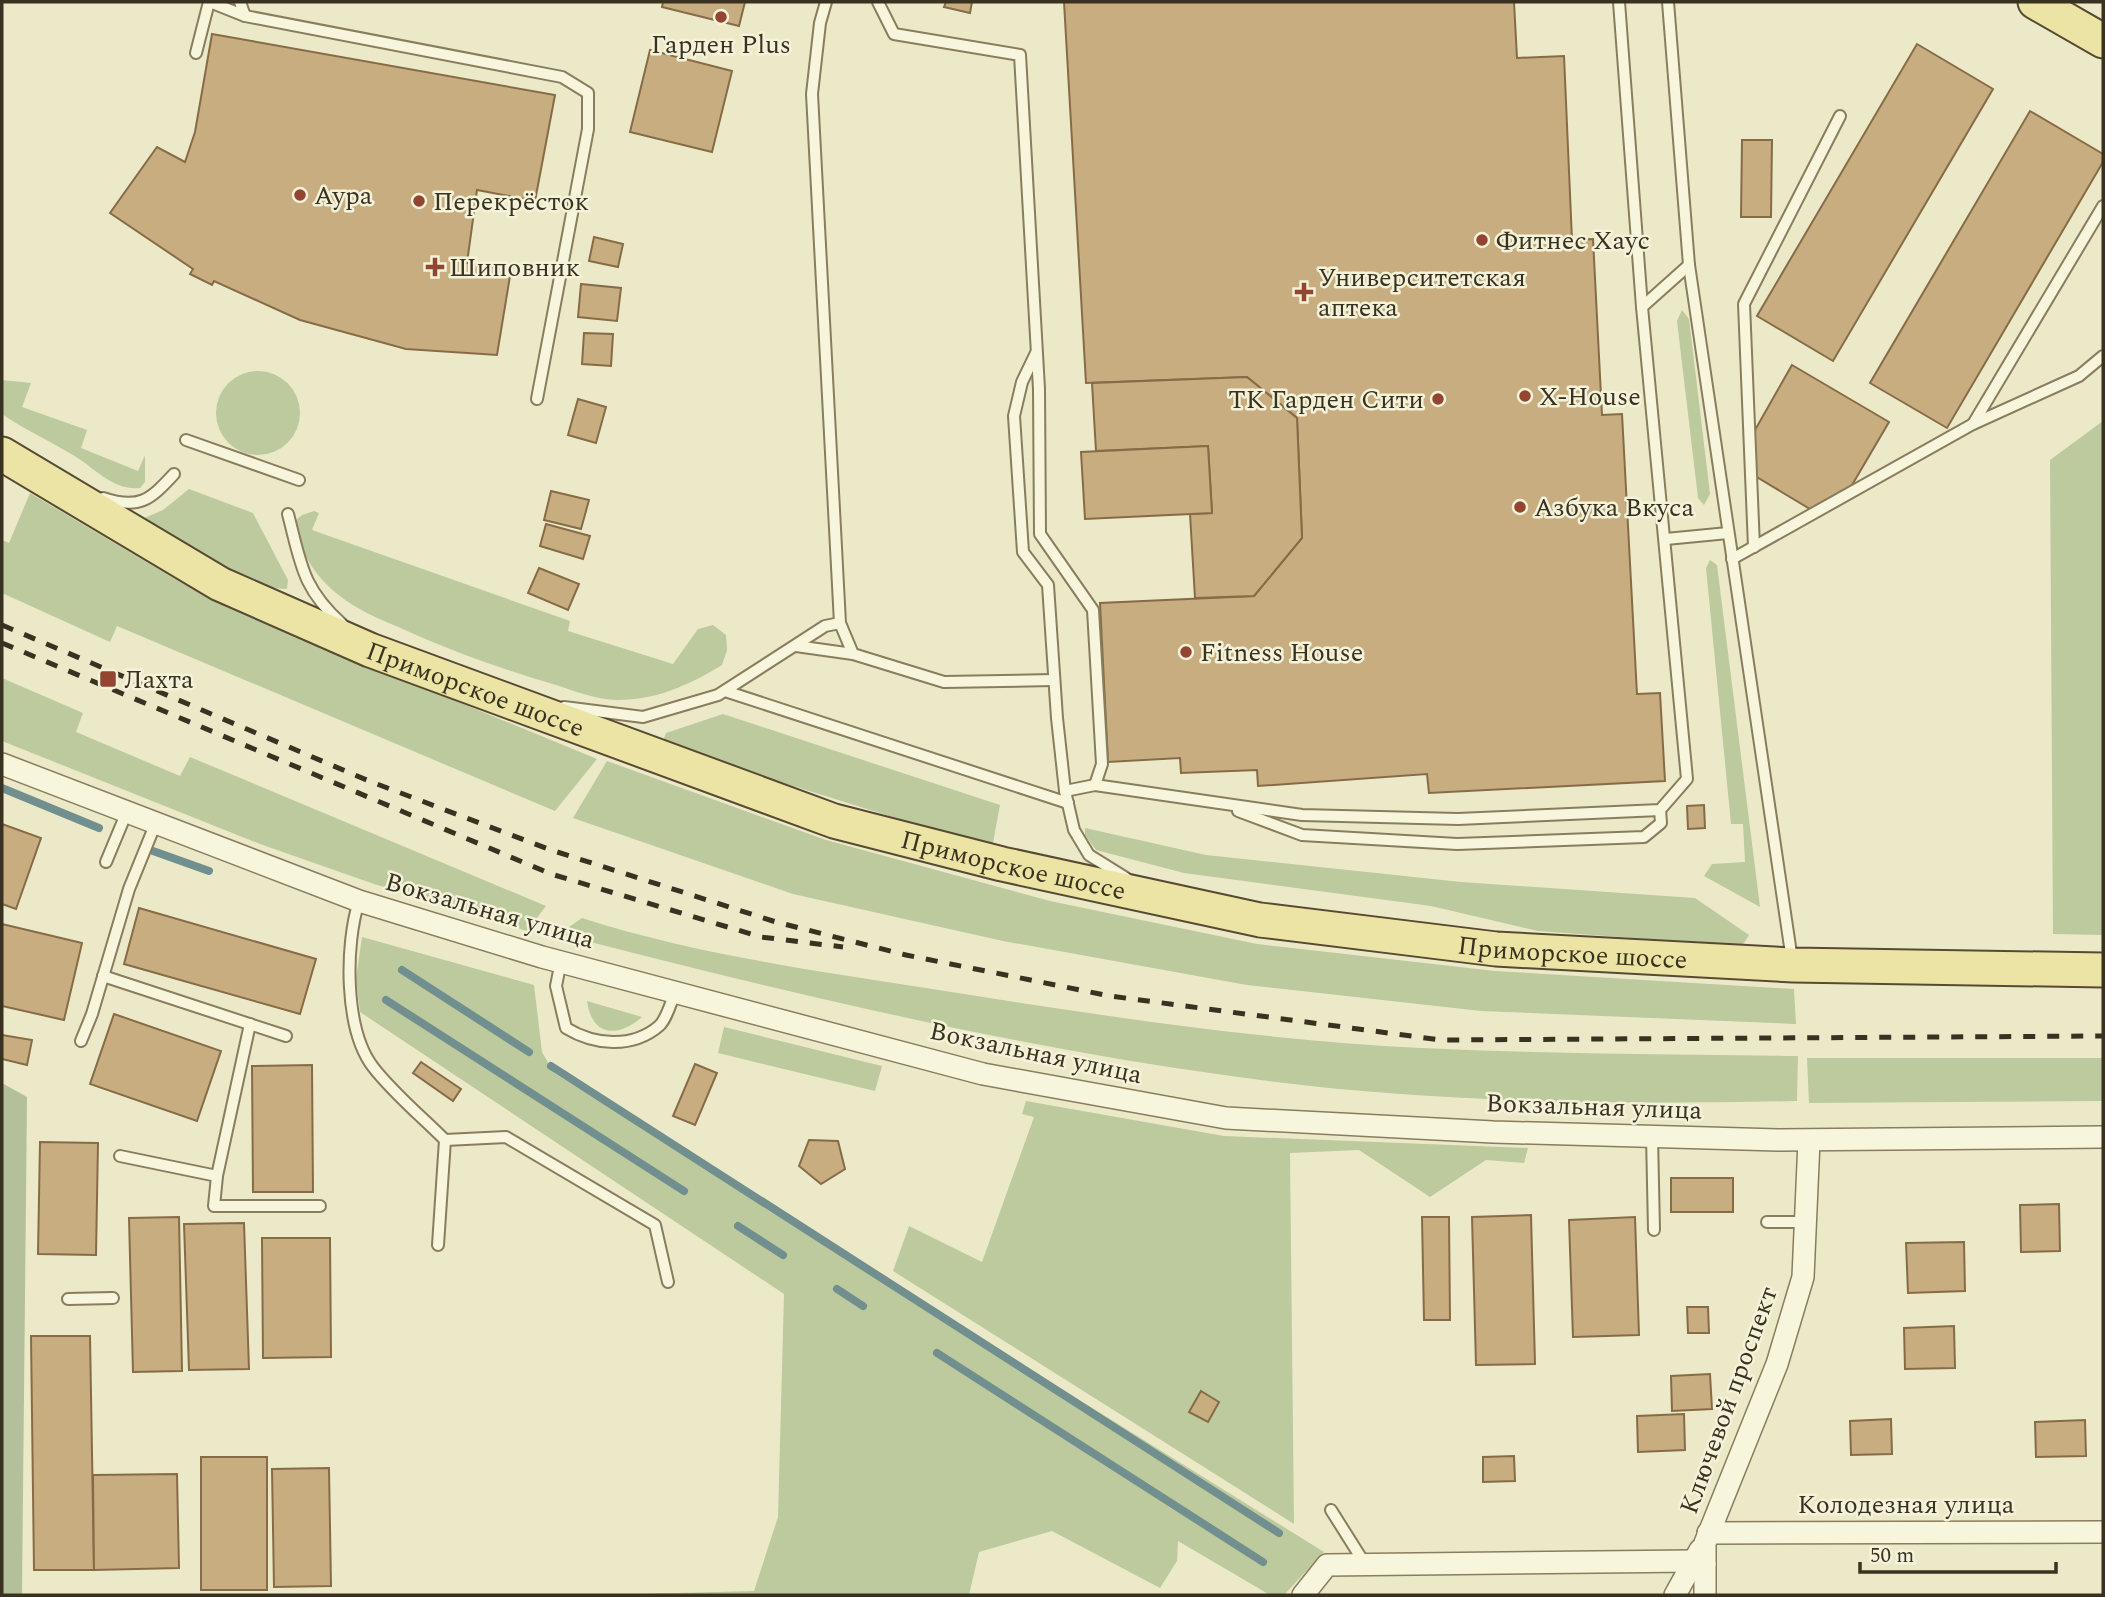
<svg xmlns="http://www.w3.org/2000/svg" width="2105" height="1597" viewBox="0 0 2105 1597" font-family="Spectral,serif">
<style>
.green{fill:#bcca9d}
.cemetery{fill:#b4c09b}
.lines{fill:none;stroke-linecap:round;stroke-linejoin:round}
.stream{stroke:#708f8e;stroke-width:8}
.building{fill:#c8ad81;stroke:#866c46;stroke-width:2}
.service-casing{stroke:#887d5e;stroke-width:14}
.minor-casing{stroke:#887d5e;stroke-width:24}
.primary-casing{stroke:#564a32;stroke-width:37}
.service{stroke:#f7f5dc;stroke-width:10}
.minor{stroke:#f7f5dc;stroke-width:21}
.primary{stroke:#ece4a4;stroke-width:33}
.rail{stroke:#393221;stroke-width:5;stroke-dasharray:12 12;stroke-linecap:butt}
.poi-dot{fill:#934532;stroke:#f4f2d8;stroke-width:2.5}
.labels{text-anchor:middle;stroke-width:5;stroke-linejoin:round;paint-order:stroke}
.poi-label{font-size:26px;fill:#393221;stroke:#f4f2d8;text-anchor:start}
.street-label{font-size:26px;fill:#393221;stroke:#f4f2d8}
</style>
<rect width="100%" height="100%" fill="#ece9c9"/>
<!-- green -->
<g class="green">
<path d="M1682 310 1689 319 1710 494 1704 505 1698 498 1677 321Z"/>
<circle cx="258" cy="413" r="42"/>
<path d="M2 380 31 383 22 407 87 430 81 448 138 471 145 455V482L140 488C113 491 95 468 73 455 50 441 25 430 2 414Z"/>
<path d="M2103 421V935L2053 934 2050 460Z"/>
<path d="M189 489 253 513 288 580 287 589 255 587 142 519 163 510Z"/>
<path d="M30 493 180 582 233 609 597 759 555 811 117 626 110 642 2 593V540L9 543Z"/>
<path d="M314 511 319 513 312 530 570 621 568 631 673 664 698 629 713 625 726 635 727 650 722 665C689 685 657 700 617 700 597 700 575 691 556 685 501 669 448 650 396 626 377 618 356 609 340 596 317 579 296 549 296 520L302 515Z"/>
<path d="M1710 560 1717 565 1760 907 1704 876 1712 864 1745 862 1743 824H1731L1706 568Z"/>
<path d="M2 678 83 713 76 732 180 776 190 757 546 906 527 931 374 884 260 844 2 741Z"/>
<path d="M723 714 1000 805 992 848 668 747 663 741 666 733Z"/>
<path d="M607 761 826 840 1050 901 1257 944 1495 971 1794 989 1796 1024 1481 1011 1247 985 1003 941 793 894 573 818Z"/>
<path d="M1085 828 1206 855 1461 882 1695 898 1749 935 1742 946 1538 931 1431 906 1184 873 1096 850 1085 835Z"/>
<path d="M582 918C694 954 810 970 926 988 1090 1014 1256 1040 1422 1048 1547 1054 1673 1054 1798 1056L1797 1101C1609 1105 1418 1103 1231 1076 1004 1045 780 991 559 934Z"/>
<path d="M362 937 534 985 542 1052 554 1073 1324 1552 1284 1595H1270L1178 1541 1177 1561 1160 1588 1052 1531 979 1552 969 1595H601L754 1591 778 1517 784 1294 360 1012 356 978Z"/>
<path d="M587 1001 642 1017C618 1038 592 1037 587 1001Z"/>
<path d="M724 1027 882 1066 875 1091 718 1053Z"/>
<path d="M1807 1058H2103V1101L1809 1103Z"/>
<path d="M1026 1101 1224 1136 1528 1148 1524 1163 1486 1160 1430 1197 1359 1150 1290 1153 1294 1524 893 1271 909 1226 982 1262 1034 1117 1022 1114Z"/>
</g>
<!-- cemetery -->
<path class="cemetery" d="M2 1083 27 1097 22 1595H2Z"/>
<g class="lines">
<!-- stream -->
<g class="stream">
<path d="M2 788 99 828"/>
<path d="M153 851 209 871"/>
<path d="M402 970 529 1052"/>
<path d="M386 1000 684 1191"/>
<path d="M551 1066 1279 1533"/>
<path d="M738 1226 783 1255"/>
<path d="M837 1289 863 1306"/>
<path d="M937 1353 1263 1562"/>
</g>
</g>
<!-- building -->
<g class="building">
<path d="M663 2H745L739 26 662 7Z"/>
<path d="M946 2H972L970 13 944 7Z"/>
<path d="M1064 2H1514L1517 58 1564 56 1572 240 1593 239 1602 415 1622 414 1637 694 1660 693 1665 781 1429 793 1427 774 1258 786 1257 770 1181 773 1180 758 1108 762 1100 603 1254 596 1302 538 1297 418 1247 377 1086 383Z"/>
<path d="M212 34 555 95 535 201 477 190 467 263 511 270 497 355 406 349 300 320 214 281 212 285 190 274 193 269 110 213 157 147 185 162 195 132Z"/>
<path d="M1917 44 1993 89 1833 361 1757 316Z"/>
<path d="M650 50 732 71 712 152 630 132Z"/>
<path d="M2030 111 2103 154V162L1947 428 1870 383Z"/>
<path d="M1742 140H1772L1771 217H1741Z"/>
<path d="M594 237 623 244 618 267 589 261Z"/>
<path d="M581 284 621 288 617 321 578 317Z"/>
<path d="M584 333 613 334 611 366 582 364Z"/>
<path d="M1792 365 1889 422 1852 485 1810 509 1755 476V430Z"/>
<path d="M1247 377 1297 418 1302 538 1254 596 1195 598 1190 514 1212 513 1208 446 1096 451 1092 383Z"/>
<path d="M578 399 606 407 596 443 568 435Z"/>
<path d="M1208 446 1212 513 1085 519 1081 452Z"/>
<path d="M551 491 589 500 581 529 544 520Z"/>
<path d="M546 524 590 536 583 559 540 546Z"/>
<path d="M539 568 579 584 568 610 528 593Z"/>
<path d="M1704 805 1705 828 1688 829 1687 806Z"/>
<path d="M2 824 41 838 16 909 2 904Z"/>
<path d="M139 908 316 959 300 1014 124 964Z"/>
<path d="M2 924 82 943 64 1020 2 1006Z"/>
<path d="M114 1014 221 1051 197 1121 90 1084Z"/>
<path d="M2 1035 32 1040 27 1065 2 1059Z"/>
<path d="M421 1062 461 1089 453 1101 413 1073Z"/>
<path d="M695 1064 717 1073 695 1125 673 1116Z"/>
<path d="M312 1065 313 1192H253L252 1066Z"/>
<path d="M809 1140 838 1141 845 1169 821 1184 799 1166Z"/>
<path d="M40 1142 98 1143 96 1255 38 1254Z"/>
<rect x="1671" y="1178" width="62" height="34"/>
<path d="M2059 1204 2060 1251 2021 1252 2020 1205Z"/>
<path d="M1531 1215 1535 1364 1476 1365 1472 1217Z"/>
<path d="M179 1217 182 1371 133 1372 129 1218Z"/>
<path d="M1422 1217H1449L1450 1320H1424Z"/>
<path d="M1635 1217 1639 1335 1573 1337 1569 1220Z"/>
<path d="M244 1223 249 1369 189 1370 184 1224Z"/>
<path d="M262 1238H330L331 1357 263 1358Z"/>
<path d="M1964 1242 1965 1291 1908 1293 1906 1243Z"/>
<path d="M1687 1307H1708L1709 1333H1688Z"/>
<path d="M1954 1326 1955 1368 1905 1369 1904 1328Z"/>
<path d="M31 1336H90L94 1570H34Z"/>
<path d="M1710 1374 1712 1409 1672 1411 1671 1376Z"/>
<path d="M1201 1391 1219 1402 1208 1422 1189 1412Z"/>
<path d="M1684 1414 1685 1450 1638 1452 1637 1416Z"/>
<path d="M1891 1419 1892 1454 1851 1455 1850 1421Z"/>
<path d="M2085 1420 2086 1456 2036 1457 2035 1422Z"/>
<path d="M1514 1456 1515 1481 1483 1482V1457Z"/>
<rect x="201" y="1457" width="66" height="133"/>
<path d="M329 1468 331 1586 274 1587 272 1469Z"/>
<path d="M177 1474 179 1568 94 1570 93 1475Z"/>
</g>
<g class="lines">
<defs>
<g id="service">
<path d="M210 2 245 16 562 77 588 93V129L537 399"/>
<path d="M240 2 245 16"/>
<path d="M826 2 820 23 812 94 840 623 853 654 944 682 1054 680"/>
<path d="M878 2 894 34 1020 55 1039 389 1040 534 1093 610 1102 764 1095 785"/>
<path d="M1619 2 1642 307"/>
<path d="M1668 2 1689 265 1792 960"/>
<path d="M196 53 209 2"/>
<path d="M1036 353 1022 382 1014 416 1023 552 1048 585 1057 718 1065 791 1074 830 1089 855 1126 878"/>
<path d="M1973 424 2103 206"/>
<path d="M186 440 299 480"/>
<path d="M103 498C139 510 150 500 174 474"/>
<path d="M288 514C301 564 302 588 342 624"/>
<path d="M1666 539 1728 533"/>
<path d="M1754 547 1744 304 1840 116"/>
<path d="M1732 559 1973 424 2079 376 2103 356"/>
<path d="M796 646 853 654"/>
<path d="M725 691 1068 803"/>
<path d="M564 707 643 717 718 695 825 626 840 623"/>
<path d="M1065 791 1095 785 1302 815 1458 819 1660 810 1687 779 1642 307 1689 265"/>
<path d="M1238 811 1302 835 1457 844 1644 837 1661 823 1660 810"/>
<path d="M106 862 126 814"/>
<path d="M359 901C345 944 344 1029 373 1067 394 1094 421 1116 445 1140L438 1245"/>
<path d="M561 961 556 986 566 1028C594 1045 632 1049 659 1026 667 1019 671 1001 676 991"/>
<path d="M103 976 286 1036"/>
<path d="M81 1041 92 1014 129 889 155 825"/>
<path d="M1652 1136 1654 1230"/>
<path d="M445 1140 506 1137 655 1225 668 1282"/>
<path d="M120 1156 217 1176 250 1024"/>
<path d="M217 1176 214 1206H320"/>
<path d="M1767 1222H1806"/>
<path d="M68 1299 113 1298"/>
<path d="M1331 1510 1365 1564"/>
</g>
<g id="minor">
<path d="M2 764 359 901 542 957 983 1074 1226 1118 1493 1132 1778 1140 2103 1137"/>
<path d="M1708 1533 2103 1532"/>
<path d="M1303 1595 1327 1565 1693 1561 1705 1564"/>
<path d="M1675 1595 1700 1550"/>
<path d="M1705 1595V1543L1777 1364 1803 1277 1809 1141"/>
</g>
<g id="primary">
<path d="M2035 2 2103 41"/>
<path id="s1" d="M2 454 220 584 370 650 834 821 1002 864 1260 920 1496 949 1793 965 2103 970"/>
</g>
</defs>
<!-- service casing -->
<use href="#service" class="service-casing"/>
<!-- minor casing -->
<use href="#minor" class="minor-casing"/>
<!-- primary casing -->
<use href="#primary" class="primary-casing"/>
<!-- service -->
<use href="#service" class="service"/>
<!-- minor -->
<use href="#minor" class="minor"/>
<!-- primary -->
<use href="#primary" class="primary"/>
<!-- rail -->
<g class="rail">
<path d="M2 625 369 781 551 850 776 922 906 955 1110 996 1441 1040 2103 1036"/>
<path d="M2 643 551 874 761 937 843 947"/>
</g>
</g>
<!-- markers -->
<g class="poi-dot">
<circle cx="721" cy="17" r="7"/>
<circle cx="300" cy="195" r="7"/>
<circle cx="419" cy="201" r="7"/>
<circle cx="1482" cy="240" r="7"/>
<path d="M431.5 256.5h7v7h7v7h-7v7h-7v-7h-7v-7h7z"/>
<path d="M1300.5 281.5h7v7h7v7h-7v7h-7v-7h-7v-7h7z"/>
<circle cx="1525" cy="396" r="7"/>
<circle cx="1438" cy="399" r="7"/>
<circle cx="1520" cy="507" r="7"/>
<circle cx="1186" cy="652" r="7"/>
<rect x="99" y="670" width="18" height="18" rx="3.5"/>
</g>
<g class="labels">
<!-- poi labels -->
<g class="poi-label">
<text x="721" y="53" text-anchor="middle">Гарден Plus</text>
<text x="314" y="204">Аура</text>
<text x="433" y="210">Перекрёсток</text>
<text x="1496" y="249">Фитнес Хаус</text>
<text x="449" y="276">Шиповник</text>
<text x="1318" y="286">Университетская<tspan x="1318" dy="30">аптека</tspan></text>
<text x="1539" y="405">X-House</text>
<text x="1424" y="408" text-anchor="end">ТК Гарден Сити</text>
<text x="1534" y="516">Азбука Вкуса</text>
<text x="1200" y="661">Fitness House</text>
<text x="124" y="688">Лахта</text>
</g>
<!-- street labels -->
<g class="street-label">
<text dy="9" stroke="none"><textPath href="#s1" startOffset="530">Приморское шоссе</textPath></text>
<text dy="9" stroke="none"><textPath href="#s1" startOffset="1097">Приморское шоссе</textPath></text>
<text transform="translate(490 910) rotate(16)" y="9">Вокзальная улица</text>
<text dy="9" stroke="none"><textPath href="#s1" startOffset="1664">Приморское шоссе</textPath></text>
<text transform="translate(1036 1052) rotate(12)" y="9">Вокзальная улица</text>
<text transform="translate(1594 1106) rotate(2)" y="9">Вокзальная улица</text>
<text transform="translate(1728 1400) rotate(-70)" y="9">Ключевой проспект</text>
<text x="1906" y="1513">Колодезная улица</text>
</g>
</g>
<!-- border -->
<rect width="2105" height="1597" fill="none" stroke="#393221" stroke-width="7"/>
<!-- scale -->
<path d="M1860 1562v10h196v-10" fill="none" stroke="#393221" stroke-width="3.5"/>
<text x="1870" y="1562" font-size="21" fill="#393221" stroke="#f4f2d8" stroke-width="5" paint-order="stroke">50 m</text>
</svg>
